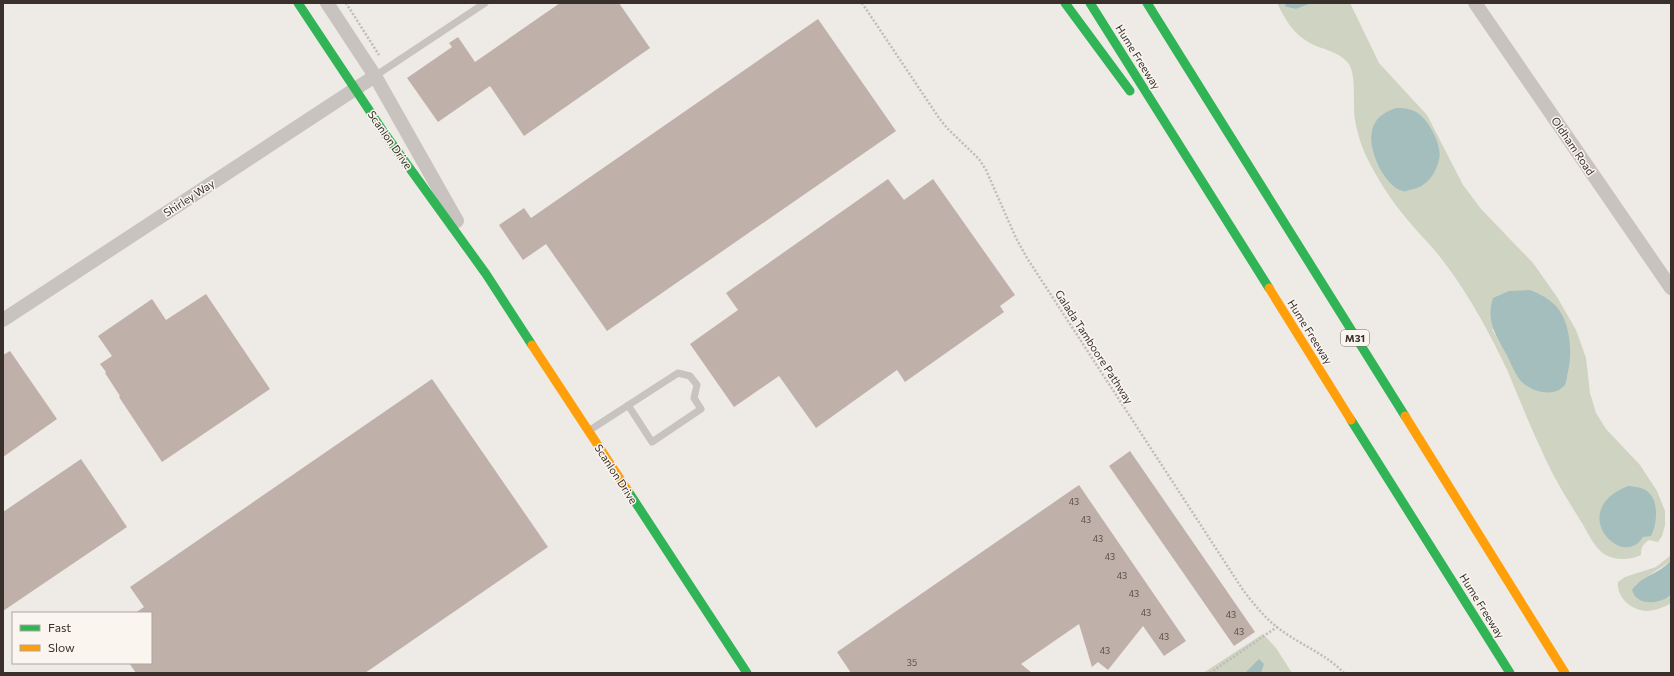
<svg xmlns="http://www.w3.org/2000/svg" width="1674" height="676" viewBox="0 0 1674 676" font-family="Commissioner,sans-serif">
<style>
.green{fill:#cfd3c1;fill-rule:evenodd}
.water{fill:#a4bebe}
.building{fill:#c0b0aa}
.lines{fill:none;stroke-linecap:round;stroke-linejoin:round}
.path{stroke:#c0bbb7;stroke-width:2.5;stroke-dasharray:2 2;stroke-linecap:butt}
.lane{stroke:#c8c3be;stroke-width:7}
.street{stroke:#c8c3be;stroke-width:14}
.fast{stroke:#30b455;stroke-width:9}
.slow{stroke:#ff9f0a;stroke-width:9}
.labels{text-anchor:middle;stroke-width:3;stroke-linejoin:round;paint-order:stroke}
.number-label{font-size:9px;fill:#5b504c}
.shield{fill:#faf5ef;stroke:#736b66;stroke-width:1}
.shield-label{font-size:10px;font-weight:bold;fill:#39302c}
.street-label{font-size:11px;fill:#39302c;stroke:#faf5ef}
</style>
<rect width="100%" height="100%" fill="#eeeae6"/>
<!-- green -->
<g class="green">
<path d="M1277 3H1284L1286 7 1296 9 1312 3H1350L1379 63 1427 115 1463 185 1481 209 1533 263 1557 297 1576 330 1586 358 1590 393 1596 413 1606 429 1640 465 1657 491 1665 511V525L1662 536 1658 542 1649 540C1643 544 1641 547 1641 555 1630 560 1615 561 1604 554 1594 547 1588 533 1582 523 1567 499 1552 475 1541 449 1529 424 1519 398 1508 372 1491 335 1471 299 1447 266 1435 249 1419 234 1406 218 1390 199 1377 178 1366 156 1361 145 1357 132 1355 120 1352 105 1357 77 1349 64 1339 51 1323 50 1310 43 1293 34 1285 19 1277 3ZM1376 122 1403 191C1379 177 1364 148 1376 122ZM1567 327 1516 372 1492 329Z"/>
<path d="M1671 549V561C1659 569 1647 576 1635 585L1669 597 1671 595V603C1665 607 1654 611 1647 611 1632 611 1616 597 1618 582L1625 577 1656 567 1670 556Z"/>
<path d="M1263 634 1276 648 1292 673H1203Z"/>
</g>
<!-- water -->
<g class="water">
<path d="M1284 3H1312L1296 9 1286 7Z"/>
<path d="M1396 108C1405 108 1413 109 1419 114 1430 122 1443 148 1439 160 1435 176 1425 188 1409 190 1407 191 1405 192 1403 191 1396 190 1390 183 1386 178 1373 161 1361 127 1385 113 1388 111 1393 109 1396 108Z"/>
<path d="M1530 290C1540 294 1548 298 1556 306 1571 323 1573 355 1567 376 1567 379 1566 382 1565 385 1555 397 1534 393 1523 383 1516 377 1511 363 1506 354 1495 334 1486 321 1493 298L1509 291Z"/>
<path d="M1628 486C1636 487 1644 487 1649 493 1659 502 1657 525 1651 536L1643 537C1623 571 1565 511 1628 486Z"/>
<path d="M1671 561V595C1660 604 1637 607 1632 590 1639 579 1650 576 1661 569 1664 567 1667 564 1671 561Z"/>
<path d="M1259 659 1264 664 1261 673H1245Z"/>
</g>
<!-- building -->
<g class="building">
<path d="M560 3H619L650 48 524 136 490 86 438 122 407 78 452 47 449 43 458 37 475 62Z"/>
<path d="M818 19 896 131 607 331 546 244 523 260 499 225 524 208 531 218Z"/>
<path d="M888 179 904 200 933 179 1015 295 1000 306 1004 312 905 382 897 370 816 428 779 376 734 407 690 344 738 310 726 293Z"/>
<path d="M206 294 270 389 162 462 119 397 120 396 105 373 106 372 100 364 112 356 98 336 152 299 166 320Z"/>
<path d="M10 351 57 419 3 457V355Z"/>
<path d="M432 379 548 547 365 673H136L129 663H151V613H135L144 607 130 587Z"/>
<path d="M1130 451 1255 632 1234 646 1109 466Z"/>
<path d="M81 459 127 527 3 611V512Z"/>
<path d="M1079 485 1186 641 1164 656 1143 626 1108 670 1098 662 1092 667 1079 624 1021 664 1032 673H851L837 652Z"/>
</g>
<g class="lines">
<!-- path -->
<g class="path">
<path d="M346 3 379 55"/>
<path d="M862 3 939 118 947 128 979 159 986 170 1016 238 1027 258 1243 590C1253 603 1264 617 1277 627 1298 644 1325 653 1344 673"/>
<path d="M1210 673 1277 627"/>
</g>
<!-- lane -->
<g class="lane">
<path d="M375 76 485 3"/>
<path d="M590 430 678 373 690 376 697 385 694 398 701 409 652 442 628 405"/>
</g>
<!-- street -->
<g class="street">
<path d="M327 3 375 76 457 221"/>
<path d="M1475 3 1671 288"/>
<path d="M3 320 375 76"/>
</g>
<!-- fast -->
<g class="fast">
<path d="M298 3 385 134 486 274 532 345"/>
<path d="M1065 3 1130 91"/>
<path d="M1090 3 1269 288"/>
<path d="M1147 3 1405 416"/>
<path d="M1351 420 1510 673"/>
<path d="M628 491 747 673"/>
</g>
<!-- slow -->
<g class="slow">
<path d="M1269 288 1351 420"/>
<path d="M532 345 628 491"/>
<path d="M1405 416 1565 673"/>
</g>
</g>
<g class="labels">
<!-- number labels -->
<g class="number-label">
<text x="1074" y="505">43</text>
<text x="1086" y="523">43</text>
<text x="1098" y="542">43</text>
<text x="1110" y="560">43</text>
<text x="1122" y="579">43</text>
<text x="1134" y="597">43</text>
<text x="1146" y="616">43</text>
<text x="1231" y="618">43</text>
<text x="1239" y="635">43</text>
<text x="1164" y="640">43</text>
<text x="1105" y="654">43</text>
<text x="912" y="666">35</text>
</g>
<!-- shield labels -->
<rect class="shield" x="1341" y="330" width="28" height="16" rx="3"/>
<g class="shield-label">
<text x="1355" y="342">M31</text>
</g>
<!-- street labels -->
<g class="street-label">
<text transform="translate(1138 57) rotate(58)" y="4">Hume Freeway</text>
<text transform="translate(390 140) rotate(55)" y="4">Scanlon Drive</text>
<text transform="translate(1573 146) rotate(56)" y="4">Oldham Road</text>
<text transform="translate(189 198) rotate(-33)" y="4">Shirley Way</text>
<text transform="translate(1310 332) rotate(58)" y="4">Hume Freeway</text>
<text transform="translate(1094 347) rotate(57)" y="4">Galada Tamboore Pathway</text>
<text transform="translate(616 474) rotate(57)" y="4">Scanlon Drive</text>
<text transform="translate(1482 606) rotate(58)" y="4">Hume Freeway</text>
</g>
</g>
<!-- border -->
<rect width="1674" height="676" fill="none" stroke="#39302c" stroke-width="8"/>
<!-- legend -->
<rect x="12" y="612" width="140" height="52" fill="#faf5ef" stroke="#ada6a1"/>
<rect x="20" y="625" width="20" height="6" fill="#30b455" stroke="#ada6a1"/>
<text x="48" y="632" font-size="12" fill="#39302c">Fast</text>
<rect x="20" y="645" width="20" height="6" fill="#ff9f0a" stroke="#ada6a1"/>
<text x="48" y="652" font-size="12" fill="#39302c">Slow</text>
</svg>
